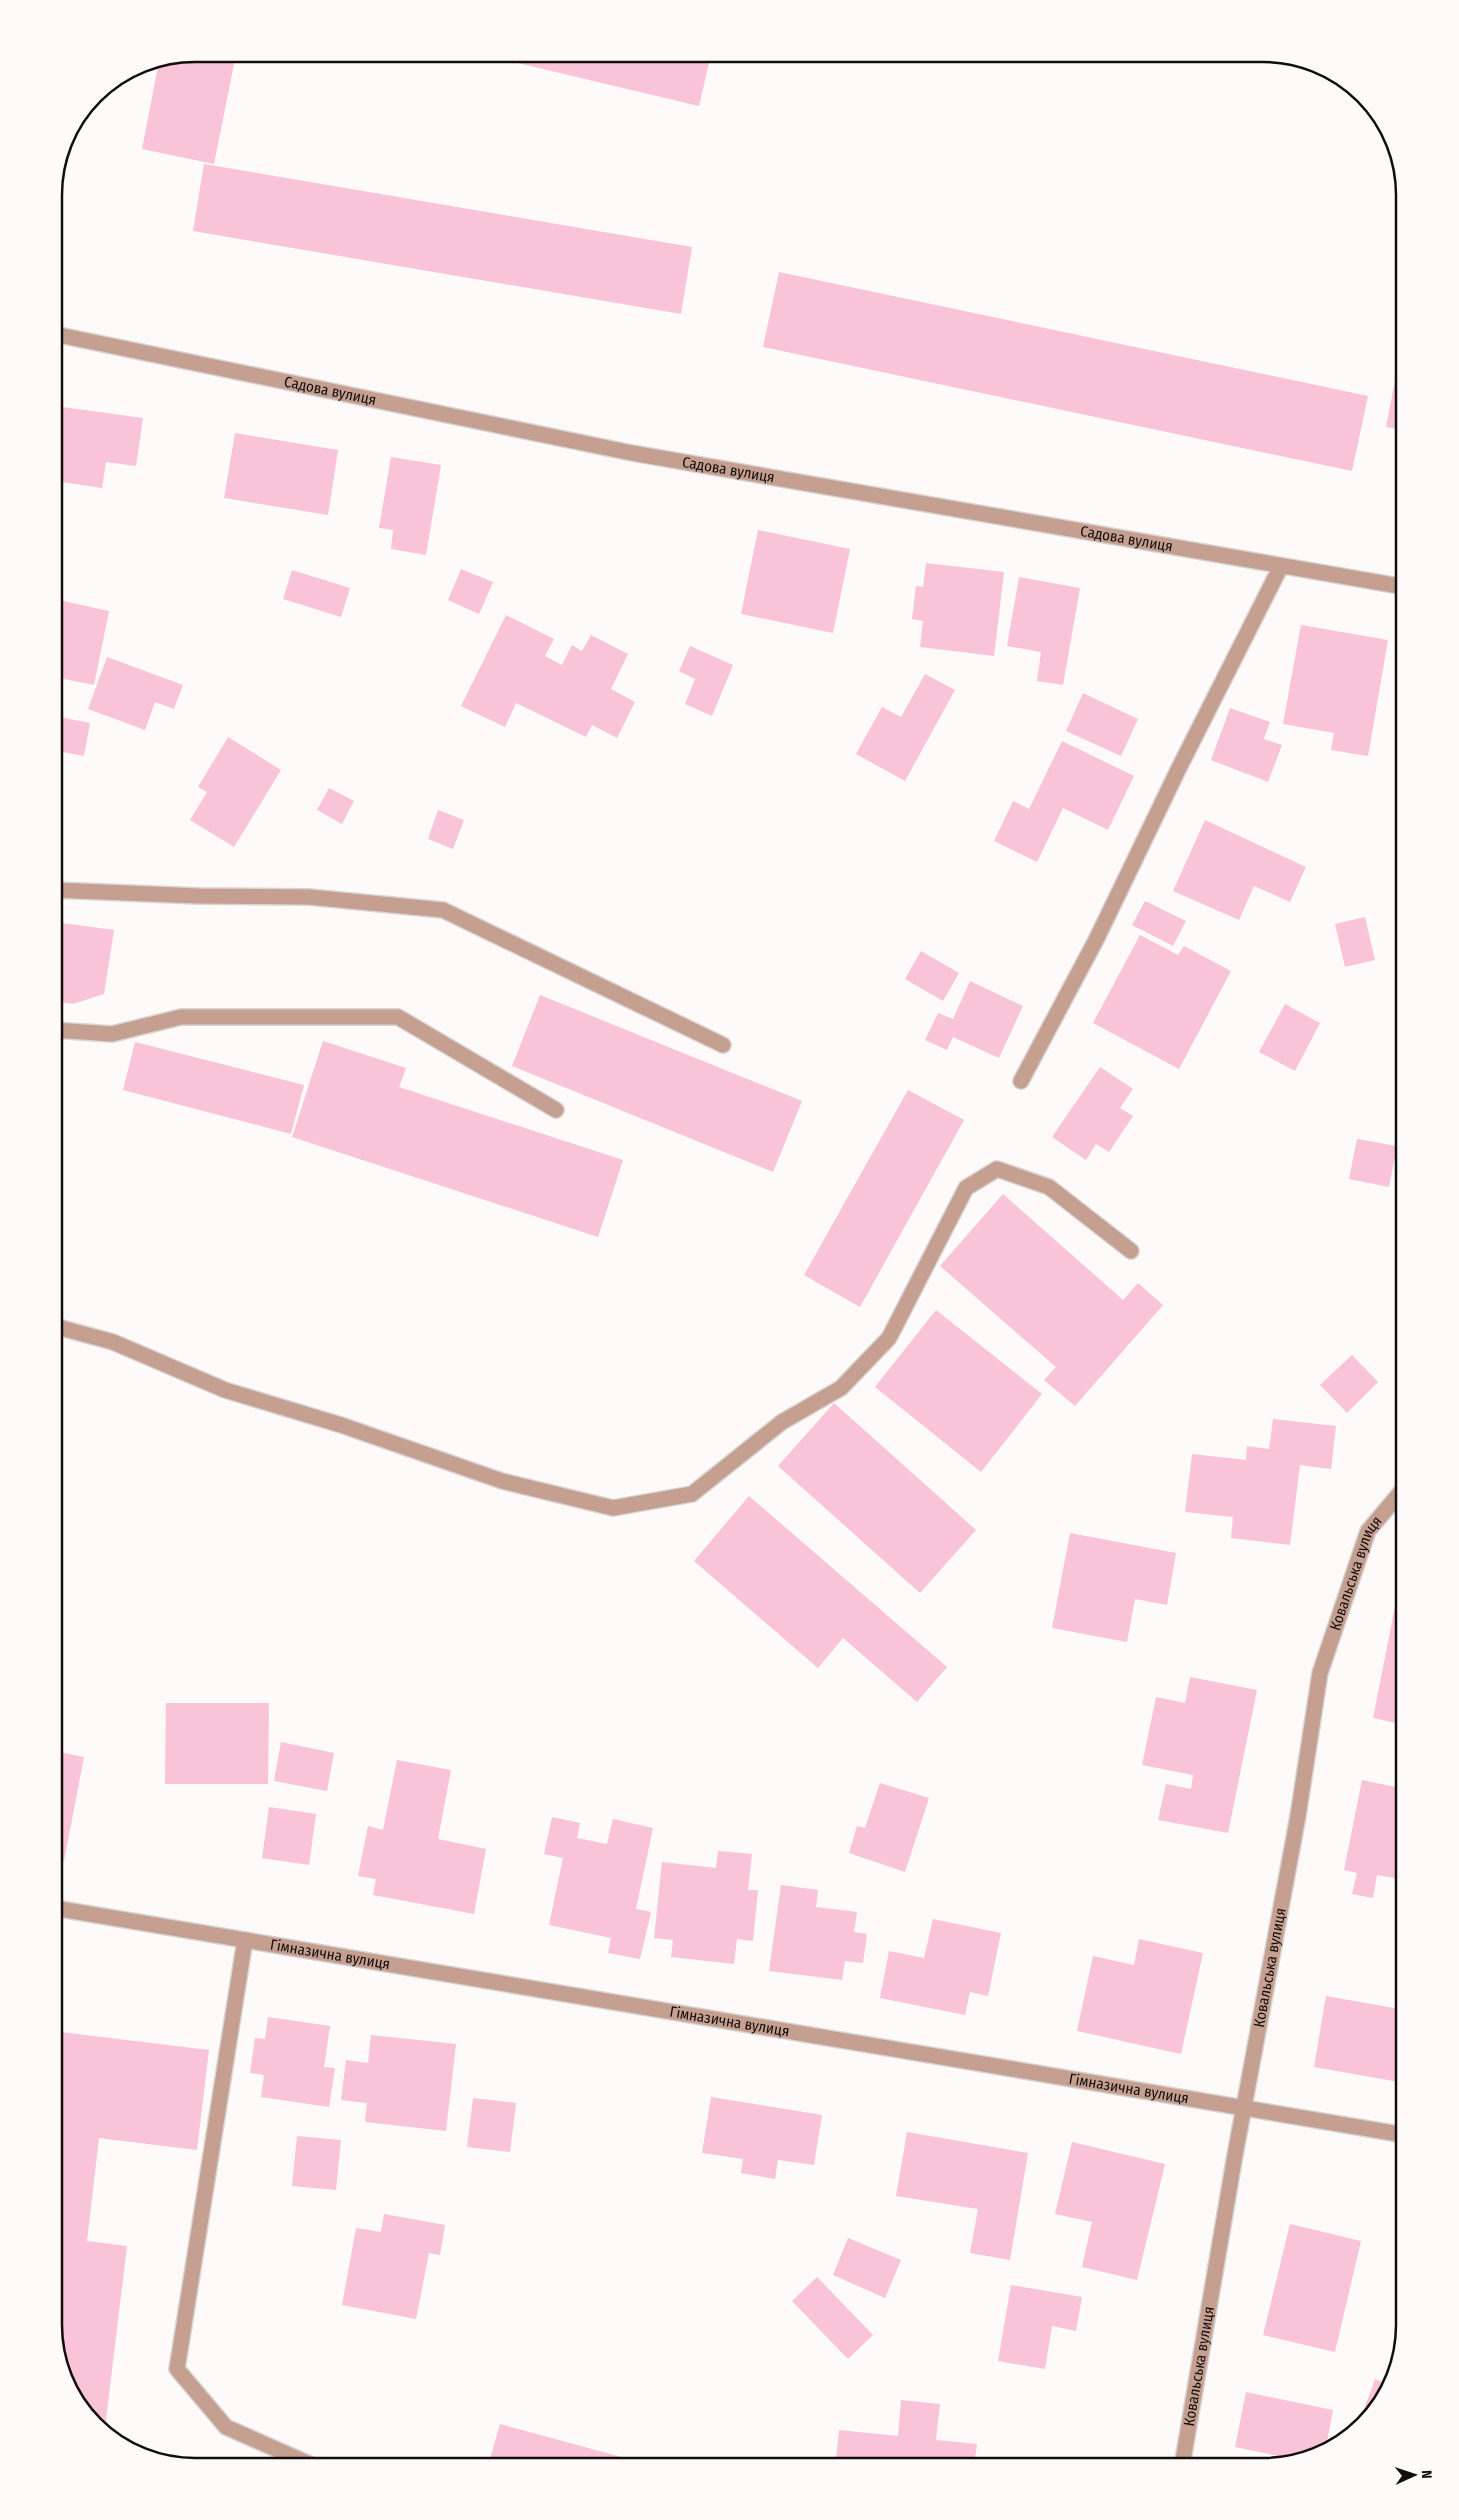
<svg xmlns="http://www.w3.org/2000/svg" width="1459" height="2520" viewBox="0 0 1459 2520" font-family="'Fira Sans Condensed',sans-serif">
<style>
.building{fill:#f9c3d8}
.lines{fill:none;stroke-linecap:round;stroke-linejoin:round}
.lane-casing{stroke:#d9d4d4;stroke-width:18}
.street-casing{stroke:#d9d4d4;stroke-width:18}
.lane{stroke:#c59f90;stroke-width:15}
.street{stroke:#c59f90;stroke-width:15}
.labels{text-anchor:middle;stroke-width:5;stroke-linejoin:round;paint-order:stroke}
.street-label{font-size:15px;fill:#140d0d;stroke:#fffafa}
.rim{fill:none;stroke:#140d0d;stroke-width:2.5}
</style>
<rect width="100%" height="100%" fill="#fffafa"/>
<!-- building -->
<g class="building">
<path d="M196 54H236L214 164 142 149 159 61Z"/>
<path d="M480 54H711L699 106Z"/>
<path d="M204 164 692 247 681 314 193 231Z"/>
<path d="M779 272 1368 396 1352 471 763 347Z"/>
<path d="M1404 334H1405V430L1386 427Z"/>
<path d="M55 406 143 418 136 466 106 462 102 488 54 481Z"/>
<path d="M235 433 338 450 328 515 224 498Z"/>
<path d="M391 457 441 465 426 555 391 549 393 530 379 528Z"/>
<path d="M758 530 850 549 833 633 741 614Z"/>
<path d="M926 563 1004 572 994 656 920 647 923 621 912 619 916 586 923 587Z"/>
<path d="M461 569 493 582 479 614 448 600Z"/>
<path d="M292 570 350 588 341 617 283 599Z"/>
<path d="M1019 577 1080 588 1063 685 1037 681 1041 652 1007 646Z"/>
<path d="M54 599 109 611 94 685 54 677Z"/>
<path d="M506 615 554 639 545 656 562 665 572 645 582 651 591 635 628 654 611 689 635 702 617 738 592 725 586 737 516 703 505 727 461 706Z"/>
<path d="M1301 625 1388 640 1368 756 1331 750 1334 733 1283 724Z"/>
<path d="M690 646 733 665 712 716 685 704 695 679 679 671Z"/>
<path d="M107 657 183 685 174 709 155 702 145 730 88 709Z"/>
<path d="M925 674 955 690 905 781 856 754 882 707 901 717Z"/>
<path d="M1083 693 1138 719 1121 756 1066 731Z"/>
<path d="M1230 708 1270 722 1264 739 1282 745 1268 782 1211 760Z"/>
<path d="M54 716 90 723 84 756 63 752 58 784 54 783Z"/>
<path d="M228 737 281 770 234 847 190 820 207 792 198 787Z"/>
<path d="M1062 741 1134 776 1108 830 1063 808 1037 862 994 841 1013 801 1029 809Z"/>
<path d="M329 788 354 801 342 824 317 810Z"/>
<path d="M438 810 464 820 453 849 428 839Z"/>
<path d="M1205 820 1306 867 1290 902 1254 886 1239 920 1173 891Z"/>
<path d="M1145 901 1186 921 1173 946 1132 925Z"/>
<path d="M1365 917 1375 960 1345 967 1335 924Z"/>
<path d="M54 922 114 930 104 994 73 1004 54 1001Z"/>
<path d="M1140 935 1178 955 1184 946 1231 971 1179 1069 1093 1023Z"/>
<path d="M921 951 959 973 943 1001 905 979Z"/>
<path d="M970 981 1023 1006 999 1058 953 1037 947 1050 925 1040 938 1013 953 1019Z"/>
<path d="M540 995 802 1101 773 1172 512 1066Z"/>
<path d="M1285 1004 1320 1023 1295 1071 1259 1052Z"/>
<path d="M323 1041 406 1068 399 1087 623 1160 598 1237 292 1137Z"/>
<path d="M135 1042 304 1085 291 1134 123 1090Z"/>
<path d="M1100 1067 1133 1089 1120 1108 1133 1116 1109 1152 1096 1144 1086 1160 1052 1137Z"/>
<path d="M908 1090 964 1120 860 1307 804 1275Z"/>
<path d="M1357 1139 1397 1146 1389 1187 1349 1179Z"/>
<path d="M1003 1194 1123 1300 1138 1283 1163 1305 1075 1406 1044 1380 1056 1367 940 1266Z"/>
<path d="M1405 1304V1321L1397 1313Z"/>
<path d="M936 1310 1042 1394 981 1472 875 1387Z"/>
<path d="M1352 1355 1378 1382 1347 1413 1320 1385Z"/>
<path d="M1405 1362V1375L1399 1368Z"/>
<path d="M834 1403 976 1530 920 1593 778 1466Z"/>
<path d="M1273 1419 1336 1426 1331 1469 1300 1465 1290 1545 1231 1538 1233 1517 1185 1512 1192 1454 1246 1460 1247 1446 1269 1449Z"/>
<path d="M749 1496 947 1667 917 1702 843 1638 818 1668 694 1561Z"/>
<path d="M1070 1533 1176 1553 1167 1605 1135 1599 1127 1642 1052 1628Z"/>
<path d="M1400 1581 1405 1582V1725L1373 1718Z"/>
<path d="M1190 1677 1257 1690 1228 1833 1158 1820 1166 1784 1191 1789 1193 1775 1142 1765 1156 1697 1185 1703Z"/>
<path d="M166 1703H269L268 1784H165Z"/>
<path d="M281 1742 334 1753 327 1791 274 1781Z"/>
<path d="M54 1751 84 1757 64 1861 54 1859Z"/>
<path d="M397 1760 451 1770 438 1839 486 1849 474 1914 373 1895 376 1879 358 1876 368 1826 383 1830Z"/>
<path d="M1362 1780 1405 1789V1833L1395 1878 1377 1875 1373 1898 1352 1894 1357 1873 1344 1870Z"/>
<path d="M880 1783 929 1798 905 1872 849 1853 857 1826 865 1828Z"/>
<path d="M269 1807 316 1814 309 1865 262 1858Z"/>
<path d="M552 1817 580 1823 577 1838 607 1844 613 1819 653 1828 636 1909 651 1912 640 1959 608 1953 611 1938 549 1925 563 1858 544 1854Z"/>
<path d="M718 1851 752 1854 748 1890H758L753 1941 737 1939 734 1964 671 1957 673 1940 654 1938 662 1862 716 1868Z"/>
<path d="M781 1885 818 1890 816 1907 857 1912 854 1932 867 1934 863 1963 845 1961 842 1980 769 1971Z"/>
<path d="M933 1919 1001 1933 988 1996 970 1992 965 2015 880 1998 889 1951 924 1958Z"/>
<path d="M1139 1939 1203 1953 1181 2054 1077 2031 1093 1956 1134 1965Z"/>
<path d="M1326 1996 1405 2010V2083L1314 2067Z"/>
<path d="M268 2017 330 2026 324 2067 335 2068 329 2107 261 2097 264 2075 250 2073 255 2038 265 2039Z"/>
<path d="M61 2032 209 2050 197 2150 99 2138 87 2241 127 2246 105 2428 68 2387 54 2324V2091Z"/>
<path d="M371 2035 456 2044 446 2131 365 2122 367 2103 341 2100 346 2060 368 2063Z"/>
<path d="M711 2097 822 2115 814 2165 778 2160 775 2179 741 2173 743 2159 702 2153Z"/>
<path d="M473 2098 516 2103 510 2152 467 2147Z"/>
<path d="M907 2132 1028 2153 1010 2260 970 2253 978 2209 896 2196Z"/>
<path d="M297 2136 341 2140 336 2190 292 2186Z"/>
<path d="M1072 2142 1165 2164 1137 2280 1082 2267 1092 2222 1055 2214Z"/>
<path d="M384 2214 445 2225 440 2255 429 2253 416 2319 342 2305 356 2228 381 2232Z"/>
<path d="M1290 2224 1361 2241 1335 2352 1263 2335Z"/>
<path d="M848 2238 901 2260 885 2298 833 2275Z"/>
<path d="M817 2277 873 2335 848 2359 792 2301Z"/>
<path d="M1011 2285 1082 2297 1076 2331 1052 2326 1045 2369 998 2361Z"/>
<path d="M1375 2379 1387 2384 1381 2403 1359 2423Z"/>
<path d="M1246 2392 1333 2410 1325 2452 1293 2459 1235 2447Z"/>
<path d="M901 2400 940 2404 936 2440 977 2444 974 2466H865V2462L836 2459 839 2430 898 2436Z"/>
<path d="M500 2424 651 2465V2466H488Z"/>
</g>
<g class="lines">
<defs>
<g id="lane">
<path d="M54 890 199 896 309 897 443 910 723 1045"/>
<path d="M54 1030 112 1034 181 1017H398L556 1110"/>
<path d="M54 1326 113 1342 225 1390 341 1425 502 1481 613 1508 692 1494 782 1422 841 1388 889 1338 966 1188 997 1169 1049 1187 1131 1251"/>
<path d="M245 1940 177 2369 226 2427 314 2466"/>
</g>
<g id="street">
<path id="s1" d="M54 334 632 453 1405 587"/>
<path d="M1021 1081 1097 938 1178 770 1281 566"/>
<path id="s2" d="M54 1908 1405 2135"/>
<path id="s3" d="M1182 2466 1235 2155 1298 1816 1320 1673 1368 1531 1405 1487"/>
</g>
</defs>
<!-- lane casing -->
<use href="#lane" class="lane-casing"/>
<!-- street casing -->
<use href="#street" class="street-casing"/>
<!-- lane -->
<use href="#lane" class="lane"/>
<!-- street -->
<use href="#street" class="street"/>
</g>
<g class="labels">
<!-- street labels -->
<g class="street-label">
<text dy="5" stroke="none"><textPath href="#s1" startOffset="282">Садова вулиця</textPath></text>
<text dy="5" stroke="none"><textPath href="#s1" startOffset="688">Садова вулиця</textPath></text>
<text dy="5" stroke="none"><textPath href="#s1" startOffset="1092">Садова вулиця</textPath></text>
<text dy="5" stroke="none"><textPath href="#s3" startOffset="911">Ковальська вулиця</textPath></text>
<text dy="5" stroke="none"><textPath href="#s2" startOffset="280">Гімназична вулиця</textPath></text>
<text dy="5" stroke="none"><textPath href="#s3" startOffset="506">Ковальська вулиця</textPath></text>
<text dy="5" stroke="none"><textPath href="#s2" startOffset="685">Гімназична вулиця</textPath></text>
<text dy="5" stroke="none"><textPath href="#s2" startOffset="1090">Гімназична вулиця</textPath></text>
<text dy="5" stroke="none"><textPath href="#s3" startOffset="101">Ковальська вулиця</textPath></text>
</g>
</g>
<!-- crop -->
<path d="M0 0H1459V2520H0ZM195 62H1263A133 133 0 0 1 1396 195V2325A133 133 0 0 1 1263 2458H195A133 133 0 0 1 62 2325V195A133 133 0 0 1 195 62Z" fill="#fffafa" fill-rule="evenodd"/>
<path class="rim" d="M195 62H1263A133 133 0 0 1 1396 195V2325A133 133 0 0 1 1263 2458H195A133 133 0 0 1 62 2325V195A133 133 0 0 1 195 62Z"/>
<!-- north arrow -->
<g transform="translate(1414 2475) rotate(87)" stroke="#fffafa" stroke-width="4" paint-order="stroke">
<path d="M0-4L9 19L0 12L-9 19Z" fill="#140d0d"/>
<text y="-8" font-size="14" font-weight="bold" text-anchor="middle" fill="#140d0d">N</text>
</g>
</svg>
